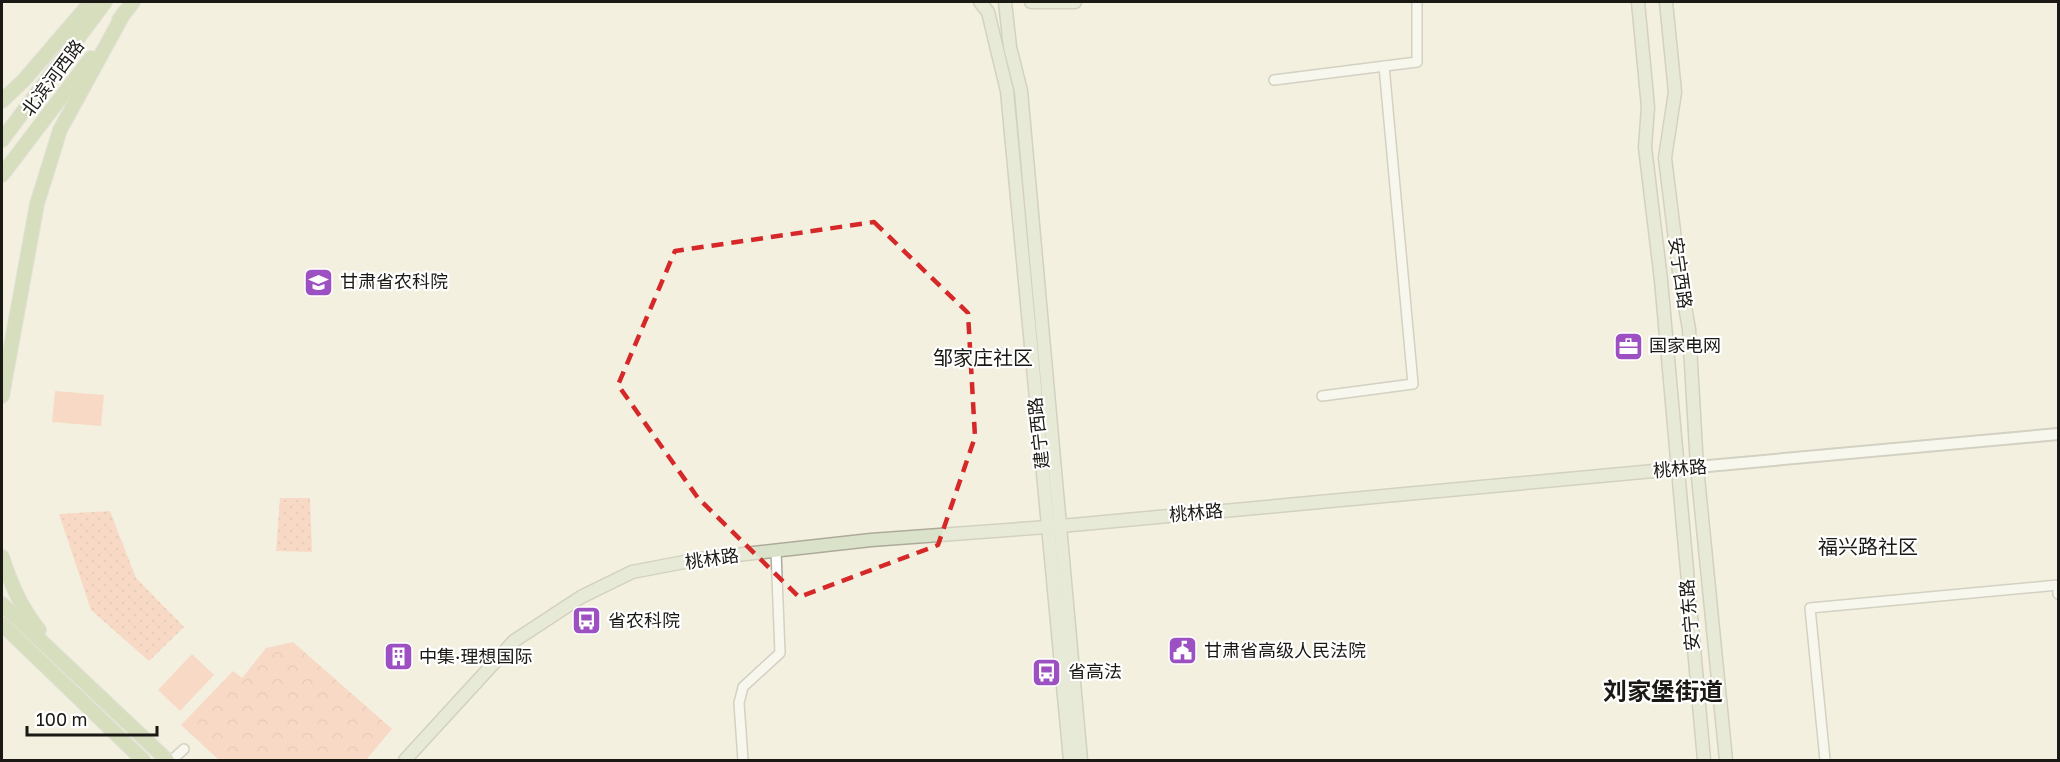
<svg xmlns="http://www.w3.org/2000/svg" width="2060" height="762" viewBox="0 0 2060 762" font-family="'Golos Text','Noto Sans SC',sans-serif">
<style>
.grass{fill:#ffbda7}
.park{fill:url(#park-crowns)}
.garden{fill:url(#garden-dots)}
.lines{fill:none;stroke-linecap:round;stroke-linejoin:round}
.minor-casing{stroke:#adaa9b;stroke-width:12}
.tertiary-casing{stroke:#adaa9b;stroke-width:14}
.secondary-casing{stroke:#adaa9b;stroke-width:15}
.primary-casing{stroke:#d1d1d0;stroke-width:16}
.minor{stroke:#fff;stroke-width:9}
.tertiary{stroke:#fff;stroke-width:10}
.secondary{stroke:#dae3ca;stroke-width:12}
.primary{stroke:#b5c894;stroke-width:14}
.marked{fill:none;stroke:#d62828;stroke-width:4.5;stroke-dasharray:12 8;stroke-linejoin:round}
.labels{text-anchor:middle;stroke-width:4.5;stroke-linejoin:round;paint-order:stroke}
.street-label{font-size:18px;fill:#1b1914;stroke:#fff}
.poi-label{font-size:18px;fill:#1b1914;stroke:#fff;text-anchor:start}
.neighbourhood-label{font-size:20px;fill:#1b1914;stroke:#fff}
.district-label{font-size:24px;font-weight:bold;fill:#1b1914;stroke:#fff}
</style>
<defs>
<pattern id="park-crowns" width="20" height="18" patternUnits="userSpaceOnUse" patternTransform="scale(1.5)"><rect width="20" height="18" fill="#ffbda7"/><path d="M2 6a3 3 0 1 1 6 0M12 15a3 3 0 1 1 6 0" fill="none" stroke="#daa28f"/></pattern>
<pattern id="garden-dots" width="8" height="8" patternUnits="userSpaceOnUse" patternTransform="scale(1.5)"><rect width="8" height="8" fill="#ffbda7"/><path d="M2 2h.1M6 6h.1" fill="none" stroke="#daa28f" stroke-width="1.8" stroke-linecap="round"/></pattern>
</defs>
<rect width="100%" height="100%" fill="#f3f0e0"/>
<!-- grass -->
<g class="grass">
<path d="M55 391 104 395 101 426 52 422Z"/>
<path d="M192 654 214 675 180 711 158 690Z"/>
</g>
<!-- park -->
<path class="park" d="M293 642 392 729 366 760H219L181 725 233 671 242 678 266 648Z"/>
<!-- garden -->
<g class="garden">
<path d="M280 498H310L312 552 276 551Z"/>
<path d="M110 511 136 578 184 627 149 661 91 610 59 514Z"/>
</g>
<g class="lines">
<defs>
<g id="minor">
<path d="M1274 80 1417 62V2"/>
<path d="M1322 396 1413 384 1384 66"/>
<path d="M172 760 184 749"/>
<path d="M743 760 739 703 743 687 780 653 776 551"/>
<path d="M1825 760 1810 608 2058 585V594"/>
</g>
<path id="tertiary" d="M1697 467 2058 434"/>
<g id="secondary">
<path d="M980 2 988 12 1007 91 1070 760"/>
<path d="M1005 2 1010 47 1021 91 1081 760"/>
<path d="M1031 2H1075"/>
<path d="M1638 2 1648 107 1645 147 1661 280 1704 760"/>
<path d="M1666 2 1675 92 1665 158 1679 272 1689 329 1697 467 1726 760"/>
<path d="M405 760 514 641 581 597 632 572 700 559 871 540 1061 526 1697 467"/>
</g>
<g id="primary">
<path d="M119 20 133 2"/>
<path d="M2 101 24 80 91 2"/>
<path d="M2 140 105 2"/>
<path d="M2 175 91 58"/>
<path d="M2 396 37 204 60 130 124 13"/>
<path d="M2 557C11 584 21 608 39 630"/>
<path d="M2 604 167 760"/>
<path d="M2 624 143 760"/>
</g>
</defs>
<!-- minor casing -->
<use href="#minor" class="minor-casing"/>
<!-- tertiary casing -->
<use href="#tertiary" class="tertiary-casing"/>
<!-- secondary casing -->
<use href="#secondary" class="secondary-casing"/>
<!-- primary casing -->
<use href="#primary" class="primary-casing"/>
<!-- minor -->
<use href="#minor" class="minor"/>
<!-- tertiary -->
<use href="#tertiary" class="tertiary"/>
<!-- secondary -->
<use href="#secondary" class="secondary"/>
<!-- primary -->
<use href="#primary" class="primary"/>
</g>
<!-- marked area -->
<path d="M0 0H2060V762H0ZM874 222 968 313 975 437 938 545 799 597 698 498 618 385 675 251Z" fill="#f3f0e0" fill-opacity=".55" fill-rule="evenodd"/>
<path class="marked" d="M874 222 968 313 975 437 938 545 799 597 698 498 618 385 675 251Z"/>
<!-- icons -->
<defs>
<symbol id="university-square" viewBox="-11 -11 22 22"><rect x="-9" y="-9" width="18" height="18" rx="4" fill="#9c50c1" stroke="#fff"/><path d="M0-5L7-2L0 1L-7-2ZM-4 1L0 2.5L4 1V4Q0 6-4 4Z" fill="#fff"/></symbol>
<symbol id="office-square" viewBox="-11 -11 22 22"><rect x="-9" y="-9" width="18" height="18" rx="4" fill="#9c50c1" stroke="#fff"/><path d="M-6-3h4V-5.5h4V-3h4V5H-6ZM-1-4.5V-3h2v-1.5ZM-6 0V1H6V0Z" fill="#fff"/></symbol>
<symbol id="bus-square" viewBox="-11 -11 22 22"><rect x="-9" y="-9" width="18" height="18" rx="4" fill="#9c50c1" stroke="#fff"/><path d="M-5-6H5V4H4V6H2V4H-2V6H-4V4H-5ZM-3.5-4V0h7V-4ZM-3.5 1.2v1.5H-2V1.2ZM2 1.2v1.5H3.5V1.2Z" fill="#fff"/></symbol>
<symbol id="civic-square" viewBox="-11 -11 22 22"><rect x="-9" y="-9" width="18" height="18" rx="4" fill="#9c50c1" stroke="#fff"/><path d="M-.6-6.5H3V-4.5H.6V-3L4-1V1h2V6H-6V1h2V-1L-.6-3ZM-1.2 2.5V6h2.4V2.5Z" fill="#fff"/></symbol>
<symbol id="building-square" viewBox="-11 -11 22 22"><rect x="-9" y="-9" width="18" height="18" rx="4" fill="#9c50c1" stroke="#fff"/><path d="M-4-6H4V6H1V3H-1V6H-4ZM-2.5-4.3h1.7v1.8h-1.7ZM.8-4.3h1.7v1.8H.8ZM-2.5-1h1.7V.8h-1.7ZM.8-1h1.7V.8H.8Z" fill="#fff"/></symbol>
</defs>
<g fill-rule="evenodd">
<use href="#university-square" x="302" y="266" width="33" height="33"/>
<use href="#office-square" x="1612" y="330" width="33" height="33"/>
<use href="#bus-square" x="570" y="604" width="33" height="33"/>
<use href="#civic-square" x="1166" y="634" width="33" height="33"/>
<use href="#building-square" x="382" y="640" width="33" height="33"/>
<use href="#bus-square" x="1030" y="656" width="33" height="33"/>
</g>
<g class="labels">
<!-- street labels -->
<g class="street-label">
<text transform="translate(53 78) rotate(-53)" y="6">北滨河西路</text>
<text transform="translate(1680 273) rotate(82)" y="6">安宁西路</text>
<text transform="translate(1039 433) rotate(-96)" y="6">建宁西路</text>
<text transform="translate(1680 469) rotate(-5)" y="6">桃林路</text>
<text transform="translate(1196 513) rotate(-5)" y="6">桃林路</text>
<text transform="translate(712 559) rotate(-8)" y="6">桃林路</text>
<text transform="translate(1690 615) rotate(-95)" y="6">安宁东路</text>
</g>
<!-- poi labels -->
<g class="poi-label">
<text x="340" y="288">甘肃省农科院</text>
<text x="1649" y="352">国家电网</text>
<text x="608" y="627">省农科院</text>
<text x="1204" y="657">甘肃省高级人民法院</text>
<text x="419" y="663">中集·理想国际</text>
<text x="1068" y="678">省高法</text>
</g>
<!-- neighbourhood labels -->
<g class="neighbourhood-label">
<text x="983" y="365">邹家庄社区</text>
<text x="1868" y="554">福兴路社区</text>
</g>
<!-- district labels -->
<g class="district-label">
<text x="1663" y="700">刘家堡街道</text>
</g>
</g>
<!-- border -->
<rect width="2060" height="762" fill="none" stroke="#1b1914" stroke-width="6"/>
<!-- scale -->
<path d="M27 726v9h130v-9" fill="none" stroke="#1b1914" stroke-width="3"/>
<text x="36" y="726" font-size="18" fill="#1b1914" stroke="#ffffff" stroke-width="4.5" paint-order="stroke">100 m</text>
</svg>
